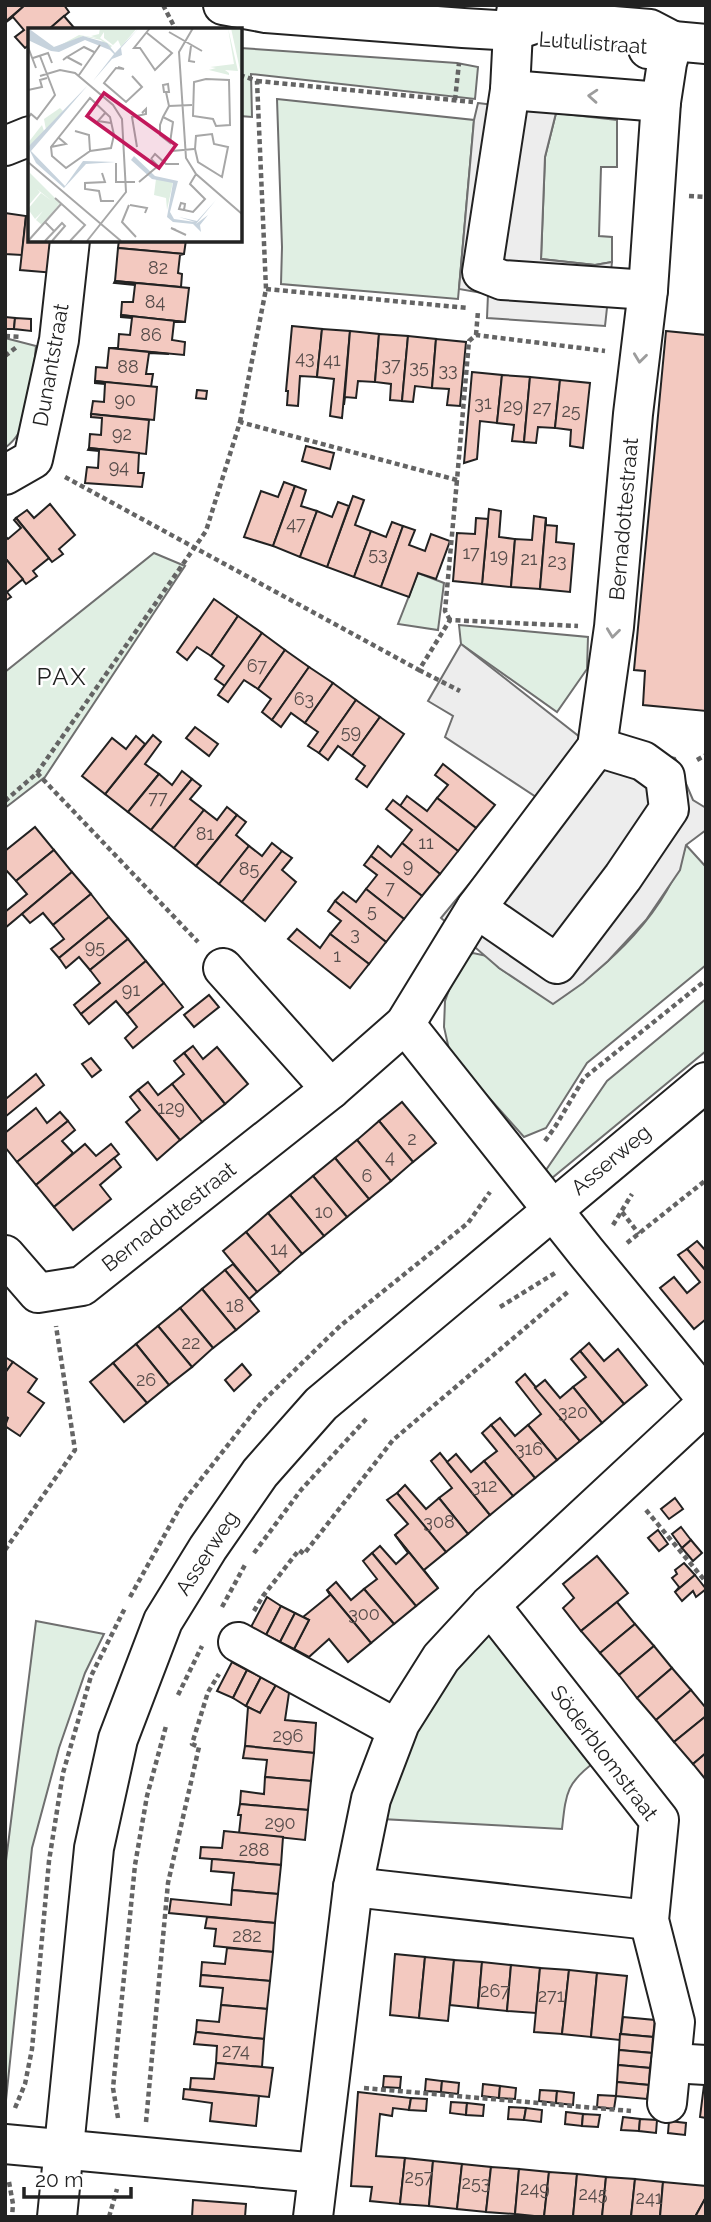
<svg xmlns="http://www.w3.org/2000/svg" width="711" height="2222" viewBox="0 0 711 2222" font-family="Raleway,sans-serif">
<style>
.green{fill:#e0efe3;stroke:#6f6f6f;stroke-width:2}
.parking{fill:#ededed;stroke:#6f6f6f;stroke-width:2}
.building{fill:#f3c9c0;stroke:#222;stroke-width:2}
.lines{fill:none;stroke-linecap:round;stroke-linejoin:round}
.minor-casing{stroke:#222;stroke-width:42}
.path{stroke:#646464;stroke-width:4.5;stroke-dasharray:5 3.5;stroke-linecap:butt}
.minor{stroke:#fff;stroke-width:38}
.oneway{stroke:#9c9c9c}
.labels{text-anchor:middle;stroke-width:5;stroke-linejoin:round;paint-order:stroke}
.number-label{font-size:18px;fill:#564c4a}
.street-label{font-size:21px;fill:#222;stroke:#fff}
.quarter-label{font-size:24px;letter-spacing:2px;fill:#222;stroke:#fff}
.inset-road{fill:none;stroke:#a7a7a7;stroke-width:2}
.view{fill:#c2185b;fill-opacity:0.15;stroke:#c2185b;stroke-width:3.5}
.inset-edge{fill:none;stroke:#222;stroke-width:3.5}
</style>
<rect width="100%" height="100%" fill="#fff"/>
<!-- green -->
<g class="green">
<path d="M240 48 457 63 478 67 475 99 251 74 252 117 240 116Z"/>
<path d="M277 99 474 120 458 299 281 284 282 247Z"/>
<path d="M556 113 617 120V167H601L599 236 612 237V262L595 265 541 259 545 157Z"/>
<path d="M5 338 36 346C32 380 35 426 5 448Z"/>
<path d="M154 553 185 566 45 777 5 808V672Z"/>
<path d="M418 573 444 583 438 630 398 624Z"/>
<path d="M459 625 588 637 587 669 557 712 461 644Z"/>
<path d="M686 845 706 867V965L587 1063 546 1128 524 1137 450 1054 444 1027 445 1001 459 963 473 953 487 956 499 968 553 1003C609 966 668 912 686 845Z"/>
<path d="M706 999V1051L552 1178 546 1170 607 1081Z"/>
<path d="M36 1621 104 1634 85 1673 59 1748 32 1848 5 2110V1869Z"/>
<path d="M487 1627 596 1761C566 1783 566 1793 562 1829L382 1819 421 1717Z"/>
</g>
<!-- parking -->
<g class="parking">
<path d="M478 103 556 113 545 157 541 259 595 265 612 262 605 326 487 318 488 294 459 289 474 120Z"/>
<path d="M461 644 585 741 675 758 693 800 706 808V830L686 845 680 870 646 920 608 961 583 983 553 1004 499 968 441 918 539 799 445 737 453 716 428 701Z"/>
</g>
<!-- building -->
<g class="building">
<path d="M5 5H25L5 22Z"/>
<path d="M25 5H64L69 12 48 30H30V44L25 48 15 37 24 30 13 17 5 23Z"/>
<path d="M64 16 76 30H48Z"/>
<path d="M5 213 26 216 22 255 5 254Z"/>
<path d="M26 216H30V240H58L55 273 20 270Z"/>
<path d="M119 240H186L184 254 118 248Z"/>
<path d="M118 248 184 254 180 255 178 273 182 274 181 287 115 281Z"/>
<path d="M115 281 189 288 185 322 121 315 122 302H133L135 285 114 283Z"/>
<path d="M121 315 185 322H174L172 340 185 342 184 355 109 348H118L119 334 130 335 132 318 121 317Z"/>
<path d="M5 317 15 318 14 329H5Z"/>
<path d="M15 318 31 319V331L14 329Z"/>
<path d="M292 326 322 329 317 377 300 376 298 406 287 405 288 391H286Z"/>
<path d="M322 329 350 331 342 418 330 416 334 379 317 377Z"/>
<path d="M350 331 379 334 375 382 358 381 356 398 345 397 344 405Z"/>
<path d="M666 331 706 335V711L643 705 645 671 634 670Z"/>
<path d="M379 334 408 336 402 401 390 400 391 384 375 382Z"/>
<path d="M408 336 436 339 432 388 415 386 413 402 402 401Z"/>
<path d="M436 339 466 342 460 406 447 405 449 389 432 388Z"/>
<path d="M109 348 169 354 149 353 146 374H153L151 387 95 381 96 367 107 368Z"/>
<path d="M472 372 502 375 497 423 480 421 477 459 464 463Z"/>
<path d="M502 375 530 377 524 442 512 441 514 425 497 423Z"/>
<path d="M530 377 560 380 555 428 538 427 536 443 524 442Z"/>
<path d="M560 380 590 383 583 448 570 446 571 430 555 428Z"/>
<path d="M95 381 157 387 154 420 91 414 93 401 104 402 105 384 95 383Z"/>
<path d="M197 390 207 391 206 399 196 398Z"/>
<path d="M91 414 149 420 146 454 89 448 90 434 101 435 102 418 91 417Z"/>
<path d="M306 446 334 453 330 469 302 461Z"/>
<path d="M89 448 139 453 138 473H144L142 487 85 483 87 467 98 468 99 451 88 450Z"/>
<path d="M284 482 295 486 273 546 244 537 261 491 278 497Z"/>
<path d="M295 486 306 490 301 506 317 511 300 557 273 546Z"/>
<path d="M353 496 364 500 355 525 371 531 354 577 327 567Z"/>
<path d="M338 502 349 506 327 567 300 557 317 511 332 517Z"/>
<path d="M50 504 75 535 59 549 63 554 52 562 16 518 27 510 34 518Z"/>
<path d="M489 509 501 511 499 537 515 539 511 587 482 584Z"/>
<path d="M534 516 546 518 540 589 511 587 515 539 532 540Z"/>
<path d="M16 518 49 558 33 571 37 576 26 584 5 558V536L8 539 21 528 14 520Z"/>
<path d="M476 518 488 519 482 584 453 581 457 533 475 534Z"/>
<path d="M546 518V525L557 526 556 542 574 544 570 592 540 589Z"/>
<path d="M392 522 403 526 381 587 354 577 371 531 386 537Z"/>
<path d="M403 526 415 530 409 545 425 551 431 534 450 541 436 579 418 573 409 597 381 587Z"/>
<path d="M5 558 23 579 7 592 11 597 5 601Z"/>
<path d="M214 599 238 616 211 656 197 647 187 660 177 652Z"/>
<path d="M238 616 262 633 225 686 215 679 224 666 211 656Z"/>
<path d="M262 633 285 650 258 689 244 680 228 702 218 695Z"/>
<path d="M285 650 309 667 272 720 262 712 271 699 258 689Z"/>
<path d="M309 667 333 683 305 723 291 713 281 727 272 720Z"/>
<path d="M333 683 356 700 319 753 308 746 318 732 305 723Z"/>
<path d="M356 700 380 717 352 756 338 746 328 760 319 753Z"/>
<path d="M380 717 404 734 367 787 356 779 365 766 352 756Z"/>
<path d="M195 727 218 744 209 756 186 738Z"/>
<path d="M153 735 161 742 145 764 159 774 128 812 105 794Z"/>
<path d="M136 736 145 744 105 794 82 776 112 738 126 749Z"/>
<path d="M443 764 495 805 476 828 437 798 448 785 435 775Z"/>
<path d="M182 771 192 779 151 830 128 812 159 774 172 785Z"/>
<path d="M192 779 201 786 190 799 204 810 174 848 151 830Z"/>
<path d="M407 796 427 811 437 798 476 828 458 851 400 806Z"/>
<path d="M393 800 458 851 440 874 402 843 412 830 386 809Z"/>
<path d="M227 807 237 815 196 866 174 848 204 810 217 820Z"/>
<path d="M237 815 246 822 236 835 249 846 219 884 196 866Z"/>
<path d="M35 827 54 850 16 881 5 869V851Z"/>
<path d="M272 843 282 851 242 902 219 884 249 846 262 856Z"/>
<path d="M402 843 440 874 422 896 371 856 378 846 391 857Z"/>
<path d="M54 850 72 872 5 928V912L27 894 16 881Z"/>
<path d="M282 851 292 858 282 870 296 882 265 921 242 902Z"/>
<path d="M371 856 422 896 404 919 366 889 377 875 364 865Z"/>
<path d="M72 872 91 894 53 925 43 913 30 923 22 914Z"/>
<path d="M366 889 404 919 386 942 335 901 343 892 356 902Z"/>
<path d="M91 894 109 917 59 958 51 949 64 939 53 925Z"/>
<path d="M335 901 386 942 369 964 330 934 341 921 328 911Z"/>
<path d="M109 917 128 939 90 970 79 957 66 968 59 958Z"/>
<path d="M297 929 320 948 330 934 369 964 350 988 288 939Z"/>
<path d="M128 939 146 961 81 1014 74 1005 100 983 90 970Z"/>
<path d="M146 961 164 983 127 1014 116 1001 89 1024 81 1014Z"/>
<path d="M164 983 183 1007 133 1048 125 1038 137 1027 127 1014Z"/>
<path d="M209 995 219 1007 194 1027 184 1015Z"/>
<path d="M193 1046 203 1059 217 1047 248 1084 225 1104 184 1053Z"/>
<path d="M184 1053 225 1104 202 1122 172 1084 184 1074 174 1061Z"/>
<path d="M91 1058 101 1070 92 1077 82 1064Z"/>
<path d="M36 1074 44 1085 5 1117V1096L7 1098Z"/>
<path d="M148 1082 158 1095 172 1084 202 1122 180 1140 138 1090Z"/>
<path d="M138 1090 180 1140 157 1160 126 1122 140 1110 130 1097Z"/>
<path d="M402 1102 436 1143 413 1162 379 1121Z"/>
<path d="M36 1108 47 1123 60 1112 68 1121 17 1162 5 1147V1133Z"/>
<path d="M68 1121 75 1130 62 1141 73 1153 36 1185 17 1162Z"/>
<path d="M379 1121 413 1162 391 1181 357 1140Z"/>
<path d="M357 1140 391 1181 369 1199 335 1158Z"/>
<path d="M85 1144 96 1156 111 1144 119 1154 54 1207 36 1185Z"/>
<path d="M114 1158 121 1167 100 1185 111 1199 73 1230 54 1207Z"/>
<path d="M335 1158 369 1199 347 1217 313 1176Z"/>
<path d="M313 1176 347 1217 324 1236 290 1195Z"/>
<path d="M290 1195 324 1236 302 1254 268 1213Z"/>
<path d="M268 1213 302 1254 280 1273 246 1232Z"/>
<path d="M246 1232 280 1273 257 1292 223 1251Z"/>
<path d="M697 1241 706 1251V1271L687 1249Z"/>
<path d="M687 1249 706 1271V1319L694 1329 660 1288 674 1277 687 1293 700 1282 678 1255Z"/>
<path d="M233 1264 257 1292 249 1299 225 1270Z"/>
<path d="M225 1270 259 1311 236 1330 202 1289Z"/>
<path d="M202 1289 236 1330 213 1348 180 1308Z"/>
<path d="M180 1308 213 1348 192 1367 158 1326Z"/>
<path d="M158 1326 192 1367 169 1385 136 1344Z"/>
<path d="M589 1343 604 1361 618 1349 647 1385 624 1404 580 1351Z"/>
<path d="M136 1344 169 1385 147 1403 113 1363Z"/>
<path d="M580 1351 624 1404 602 1423 573 1387 586 1377 571 1359Z"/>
<path d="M5 1357 13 1362 5 1373Z"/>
<path d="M13 1362 37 1379 28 1392 44 1403 20 1436 5 1426 8 1418 5 1416V1373Z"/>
<path d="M113 1363 147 1403 124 1422 90 1382Z"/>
<path d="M242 1364 251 1375 234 1391 225 1380Z"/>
<path d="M525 1374 580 1441 557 1460 528 1425 541 1414 516 1382Z"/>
<path d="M545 1380 560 1398 573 1387 602 1423 580 1441 535 1388Z"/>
<path d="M500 1418 515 1436 528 1425 557 1460 535 1478 491 1425Z"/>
<path d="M491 1425 535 1478 513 1496 484 1461 497 1451 482 1433Z"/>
<path d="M440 1453 490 1515 468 1534 439 1498 452 1488 431 1461Z"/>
<path d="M456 1454 471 1472 484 1461 513 1496 490 1515 447 1462Z"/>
<path d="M405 1485 426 1509 439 1498 468 1534 446 1552 397 1493Z"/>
<path d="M397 1493 446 1552 424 1570 438 1588 395 1535 408 1524 387 1500Z"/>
<path d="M675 1498 683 1509 669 1519 661 1509Z"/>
<path d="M681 1527 691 1540 682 1548 672 1534Z"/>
<path d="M658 1530 668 1544 659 1551 648 1538Z"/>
<path d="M395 1535 438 1588 416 1606 372 1553 380 1546 396 1564 408 1553Z"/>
<path d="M691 1540 702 1553 693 1561 682 1548Z"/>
<path d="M372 1553 416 1606 394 1624 364 1589 377 1579 363 1561Z"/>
<path d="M597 1556 628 1593 581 1631 563 1608 574 1598 563 1584Z"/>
<path d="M684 1563 695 1575 675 1592 679 1587 672 1578 677 1574 675 1570Z"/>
<path d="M695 1575 706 1589 696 1597 693 1591 682 1601 675 1592Z"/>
<path d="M336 1582 351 1600 364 1589 394 1624 371 1643 327 1590Z"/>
<path d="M327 1590 371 1643 348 1662 329 1639 309 1657 294 1649 309 1620 303 1617 330 1595Z"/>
<path d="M267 1597 281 1606 266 1635 251 1627Z"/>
<path d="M617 1602 635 1624 600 1653 581 1631Z"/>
<path d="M281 1606 295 1613 280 1642 266 1635Z"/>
<path d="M295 1613 309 1620 294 1649 280 1642Z"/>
<path d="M635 1624 654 1646 619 1675 600 1653Z"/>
<path d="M654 1646 672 1668 637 1698 619 1675Z"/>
<path d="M232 1662 247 1670 233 1698 217 1691Z"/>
<path d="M672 1668 691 1690 656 1720 637 1698Z"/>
<path d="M247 1670 261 1677 246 1706 233 1698Z"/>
<path d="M261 1677 276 1685 260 1713 246 1706Z"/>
<path d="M276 1685 289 1693 285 1720 316 1723 314 1753 245 1746 248 1707 260 1713Z"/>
<path d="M691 1690 706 1708V1716L674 1742 656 1720Z"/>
<path d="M706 1716V1753L693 1764 674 1742Z"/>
<path d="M245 1746 314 1753 311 1781 265 1777 267 1760 243 1758Z"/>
<path d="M706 1753V1780L693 1764Z"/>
<path d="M265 1777 311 1781 308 1810 240 1804 241 1791 264 1794Z"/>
<path d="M240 1804 308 1810 305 1840 239 1833 241 1815H238Z"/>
<path d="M224 1831 283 1837 281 1865 200 1858 201 1847 222 1848Z"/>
<path d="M212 1859 281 1865 278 1894 232 1890 234 1873 211 1871Z"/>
<path d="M232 1890 278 1894 275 1923 169 1913 171 1899 231 1905Z"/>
<path d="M207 1917 275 1923 273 1952 214 1946 216 1929 205 1928Z"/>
<path d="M227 1948 273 1952 270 1981 201 1975 202 1962 225 1964Z"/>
<path d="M395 1954 425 1957 419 2018 390 2015Z"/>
<path d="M425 1957 454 1960 448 2021 419 2018Z"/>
<path d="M454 1960 482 1962 478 2008 450 2005Z"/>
<path d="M482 1962 511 1965 507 2011 478 2008Z"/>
<path d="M511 1965 540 1968 536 2013 507 2011Z"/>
<path d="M540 1968 569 1970 562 2034 534 2032Z"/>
<path d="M569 1970 597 1973 591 2037 562 2034Z"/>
<path d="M597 1973 627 1976 620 2040 591 2037Z"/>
<path d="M201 1975 270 1981 267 2009 221 2005 223 1988 200 1986Z"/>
<path d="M221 2005 267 2009 264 2039 196 2032 197 2020 219 2022Z"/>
<path d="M623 2017 655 2020 653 2037 621 2034Z"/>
<path d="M196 2032 264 2039 262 2067 216 2063 217 2046 194 2044Z"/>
<path d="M620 2034 653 2037 652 2053 619 2050Z"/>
<path d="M619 2050 652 2053 650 2068 618 2065Z"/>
<path d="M216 2063 273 2068 269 2097 190 2089 191 2078 214 2079Z"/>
<path d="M618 2065 650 2068 649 2085 617 2082Z"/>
<path d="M384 2076 401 2077 400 2088 383 2087Z"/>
<path d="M426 2079 442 2081 441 2092 425 2091Z"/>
<path d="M442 2081 459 2083 458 2094 441 2092Z"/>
<path d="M617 2082 649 2085 647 2099 616 2096Z"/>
<path d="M483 2084 500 2086 499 2098 482 2096Z"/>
<path d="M704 2085H706V2118L700 2117Z"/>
<path d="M500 2086 516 2088 515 2099 499 2098Z"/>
<path d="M184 2089 259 2096 256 2126 210 2121 212 2103 183 2099Z"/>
<path d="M540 2090 557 2091 556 2103 539 2101Z"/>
<path d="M557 2091 574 2093 573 2105 556 2103Z"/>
<path d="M358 2092 411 2098 409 2110 393 2108 392 2116 380 2114 376 2156 405 2158 400 2204 370 2201 372 2187 351 2186Z"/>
<path d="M598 2095 616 2096 614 2109 597 2107Z"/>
<path d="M411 2098 427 2099 426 2111 409 2110Z"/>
<path d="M451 2102 467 2103 466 2115 450 2113Z"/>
<path d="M467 2103 484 2105 483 2116 466 2115Z"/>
<path d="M509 2107 526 2108 524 2120 508 2119Z"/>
<path d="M526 2108 542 2110 541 2122 524 2120Z"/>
<path d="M566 2112 583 2114 582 2126 565 2124Z"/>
<path d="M583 2114 600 2115 598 2127 582 2126Z"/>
<path d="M623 2117 640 2119 639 2131 621 2130Z"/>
<path d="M640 2119 657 2120 656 2133 639 2131Z"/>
<path d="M669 2121 686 2123 685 2135 668 2133Z"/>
<path d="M405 2158 433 2161 429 2206 400 2204Z"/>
<path d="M433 2161 462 2164 457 2209 429 2206Z"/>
<path d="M462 2164 491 2167 486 2212 457 2209Z"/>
<path d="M491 2167 519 2169 515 2214 486 2212Z"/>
<path d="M519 2169 549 2172 544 2217 515 2214Z"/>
<path d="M549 2172 577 2174 573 2217H544Z"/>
<path d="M577 2174 606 2177 602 2217H573Z"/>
<path d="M606 2177 635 2179 631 2217H602Z"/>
<path d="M635 2179 663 2182 660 2217H631Z"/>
<path d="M663 2182 706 2186V2197L695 2217H660Z"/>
<path d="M706 2197V2217H695Z"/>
<path d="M193 2200 246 2204 245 2217H192Z"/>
</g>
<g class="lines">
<defs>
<g id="minor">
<path d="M223 5 266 13 463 28 513 31 537 23 564 22 650 29 673 41"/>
<path d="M517 7 513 31 510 90 482 272 502 280 648 290"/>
<path d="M648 49 673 41 706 44"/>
<path d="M510 90 661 102"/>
<path d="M5 146 30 136"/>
<path d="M5 475 33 459 59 340 70 240"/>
<path d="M476 908 557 964 623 877 669 809 665 777 643 761 597 747"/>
<path d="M223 968 331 1089"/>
<path d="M405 1024 586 1252 706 1398"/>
<path d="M5 1255 38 1293 82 1286 331 1089 405 1024 476 908 597 747 614 627 633 414 648 290 661 102 667 63 673 41"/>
<path d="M490 1605 659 1820 649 1920 675 2022 667 2103"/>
<path d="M238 1642 397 1729"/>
<path d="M353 1887 649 1920"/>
<path d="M671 2063 706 2065"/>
<path d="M5 2144 318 2173"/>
<path d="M57 2217 94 1848 118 1739 163 1621 208 1548 260 1473 321 1404 706 1082"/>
<path d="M313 2217 353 1887 371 1799 400 1723 441 1658 490 1605 706 1404"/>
</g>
</defs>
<!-- minor casing -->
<use href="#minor" class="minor-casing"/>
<!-- path -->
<g class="path">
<path d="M163 5 176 30"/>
<path d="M257 81 473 102"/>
<path d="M455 100 459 63"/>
<path d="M689 196 706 197"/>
<path d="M266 289 468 308"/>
<path d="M476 335 478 311"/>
<path d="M5 336 21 337"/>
<path d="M5 356 18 346"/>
<path d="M240 422 266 289 257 81 240 75"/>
<path d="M65 477 419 670 450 620 578 626"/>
<path d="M450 620 445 611 457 480"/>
<path d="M419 670 460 691"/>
<path d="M697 760 706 755"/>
<path d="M37 773 198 942"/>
<path d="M5 801 37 773 206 531 240 422 457 480 469 341 476 335 605 351"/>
<path d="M545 1141 555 1127 584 1078 706 980"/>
<path d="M622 1212 639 1234"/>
<path d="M613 1225 632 1194"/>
<path d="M627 1243 706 1180"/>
<path d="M500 1307 555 1273"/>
<path d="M646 1510 706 1582"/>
<path d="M5 1550 75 1450 56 1326"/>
<path d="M254 1553 301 1490 367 1418"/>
<path d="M130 1597 183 1502 261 1403 340 1326 468 1223 490 1192"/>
<path d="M222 1607 246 1563"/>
<path d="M254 1611 263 1596 299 1550 304 1554 393 1440 569 1291"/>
<path d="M178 1695 202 1646"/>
<path d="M364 2088 631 2111"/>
<path d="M15 2108 25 2084 32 2049 49 1861 63 1773 91 1676 125 1608"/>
<path d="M118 2118 113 2088 135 1865 147 1796 166 1726"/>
<path d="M146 2122 168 1883 199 1747 192 1744 208 1692 219 1674"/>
<path d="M9 2182 13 2204 12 2217"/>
<path d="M109 2217 117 2189"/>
</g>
<!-- minor -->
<use href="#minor" class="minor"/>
</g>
<!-- one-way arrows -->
<defs><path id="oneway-chevron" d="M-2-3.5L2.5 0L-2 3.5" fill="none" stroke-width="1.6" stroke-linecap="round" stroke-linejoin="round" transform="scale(1.75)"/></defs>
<g class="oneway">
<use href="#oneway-chevron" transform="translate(593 96) rotate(-176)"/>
<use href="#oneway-chevron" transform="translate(640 358) rotate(97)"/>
<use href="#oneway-chevron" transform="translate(613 633) rotate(97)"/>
</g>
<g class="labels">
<!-- number labels -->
<g class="number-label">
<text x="158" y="274">82</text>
<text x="155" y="308">84</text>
<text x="151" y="341">86</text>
<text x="305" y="364">43</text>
<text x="332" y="366">41</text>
<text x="391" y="371">37</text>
<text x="128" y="373">88</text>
<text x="419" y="373">35</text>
<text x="448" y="376">33</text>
<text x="125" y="406">90</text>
<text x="483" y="409">31</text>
<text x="513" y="412">29</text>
<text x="542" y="414">27</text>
<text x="571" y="417">25</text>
<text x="122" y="440">92</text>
<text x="119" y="473">94</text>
<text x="296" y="530">47</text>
<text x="471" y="559">17</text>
<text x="378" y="560">53</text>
<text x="499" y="562">19</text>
<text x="529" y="565">21</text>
<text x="557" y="567">23</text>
<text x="257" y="672">67</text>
<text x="304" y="705">63</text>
<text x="351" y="738">59</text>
<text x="158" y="804">77</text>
<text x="205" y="840">81</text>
<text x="426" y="849">11</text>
<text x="408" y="872">9</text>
<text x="249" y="875">85</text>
<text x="390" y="894">7</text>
<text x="372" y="917">5</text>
<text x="355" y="940">3</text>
<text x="95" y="953">95</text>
<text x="337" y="962">1</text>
<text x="131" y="996">91</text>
<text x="171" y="1114">129</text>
<text x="412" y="1145">2</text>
<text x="390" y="1163">4</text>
<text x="367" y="1182">6</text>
<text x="324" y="1218">10</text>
<text x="279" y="1255">14</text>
<text x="235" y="1312">18</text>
<text x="191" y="1349">22</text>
<text x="146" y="1386">26</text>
<text x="573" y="1418">320</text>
<text x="529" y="1455">316</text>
<text x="484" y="1492">312</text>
<text x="439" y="1528">308</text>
<text x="364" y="1620">300</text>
<text x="288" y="1742">296</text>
<text x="280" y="1829">290</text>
<text x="254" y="1856">288</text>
<text x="247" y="1942">282</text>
<text x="495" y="1997">267</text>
<text x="551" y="2002">271</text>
<text x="236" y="2057">274</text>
<text x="419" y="2183">257</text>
<text x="476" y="2189">253</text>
<text x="535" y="2195">249</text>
<text x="593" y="2200">245</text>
<text x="649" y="2204">241</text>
</g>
<!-- street labels -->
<g class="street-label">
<text transform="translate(593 43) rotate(4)" y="7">Lutulistraat</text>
<text transform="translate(51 365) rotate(-80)" y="7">Dunantstraat</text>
<text transform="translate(624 519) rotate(-85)" y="7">Bernadottestraat</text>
<text transform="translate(611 1160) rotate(-40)" y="7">Asserweg</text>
<text transform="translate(169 1217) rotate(-38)" y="7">Bernadottestraat</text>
<text transform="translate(207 1553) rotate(-57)" y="7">Asserweg</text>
<text transform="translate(604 1753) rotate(53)" y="7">Söderblomstraat</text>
</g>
<!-- quarter labels -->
<g class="quarter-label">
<text x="62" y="685">PAX</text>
</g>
</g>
<!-- overview -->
<g transform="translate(28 28)">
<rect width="214" height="214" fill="#fff"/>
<path d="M72 0H109L93 19 90 12 85 17 76 10V4L72 10 84 18 81 21 73 12 55 8 30 19 15 15 29 19 51 7 69 10 63 8 71 6ZM200 0 210 43 197 42 201 45V47L181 42 162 47 188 40 182 39 206 36ZM203 0H212L213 42H212ZM32 80 35 83 0 124V115L10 102 14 97 16 103 18 102 16 91ZM2 145 32 175 14 197 8 192 15 183 7 191 0 181 13 165 24 173 9 161 12 164 0 178ZM128 151 145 154 139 182 138 170 126 167Z" fill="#e0efe3"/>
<path d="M0 0 26 19 55 8 79 15 87 25 111 0 93 20 94 27 84 31 65 53 86 26 82 22 57 12 31 24 23 23 0 12ZM60 57 3 123 37 158 55 133 88 134 58 136 36 160 8 135 0 119ZM106 128 127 148 150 153 142 184 146 191 167 194 151 189 169 193 188 172 168 196 180 187 172 197 173 204 165 196 145 194 139 189 145 155 124 151 103 132Z" fill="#c7d3dd"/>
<path class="inset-road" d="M165 0 151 24 158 130 168 146 214 186M141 4 174 23M119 5 144 25 127 42 112 20H106L122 0M163 18 161 33 167 34M0 19 8 40M39 29 56 19 66 24M5 30 20 25 24 35M35 32 39 29 54 37M90 39 96 41 88 40 76 55 98 74 114 59 104 48M51 47 72 17M12 48 32 42 47 45 85 77 94 91 98 164 59 213M178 51 201 52 202 97 188 98 185 91 165 88 166 54ZM140 56 141 64H136L135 57ZM0 62 14 59 12 52 19 50M141 78 164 77M78 84 70 93 83 95M135 89 145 94 142 115 132 107V97L135 89 141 78 138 64M0 90 3 86 9 91 27 67 12 28M47 103 61 107 62 123 38 140 24 128 23 119 62 70 82 89 86 107 83 120 62 123M184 106 186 116 200 119 194 149 170 134 167 121 168 108ZM23 119 38 116 31 110M109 119 104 89 118 86V81L114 85M123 131 127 126 138 136H151M135 133 144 123 166 121M0 134 93 213M88 135V154H107M74 145 77 154 57 155V161L71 163 73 173H86M111 154 130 138 123 131M27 170 57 197 42 213M101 177 94 194 108 209M102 177 119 180 117 185M156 182 151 181 153 175 157 176 156 182 165 184 177 171 162 156 168 146M148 202 143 200 158 207M26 203 17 194 33 176M0 213 17 194M17 213 34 195 37 198 24 213"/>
<path class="view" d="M76 65 148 117 131 140 59 88Z"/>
<rect width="214" height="214" class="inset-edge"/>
</g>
<!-- border -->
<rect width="711" height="2222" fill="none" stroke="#222222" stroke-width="14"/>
<!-- scale -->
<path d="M24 2187v10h107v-10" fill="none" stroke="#222222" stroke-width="3.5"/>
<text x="35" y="2187" font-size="21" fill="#222222" stroke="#ffffff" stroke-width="5" paint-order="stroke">20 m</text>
</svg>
